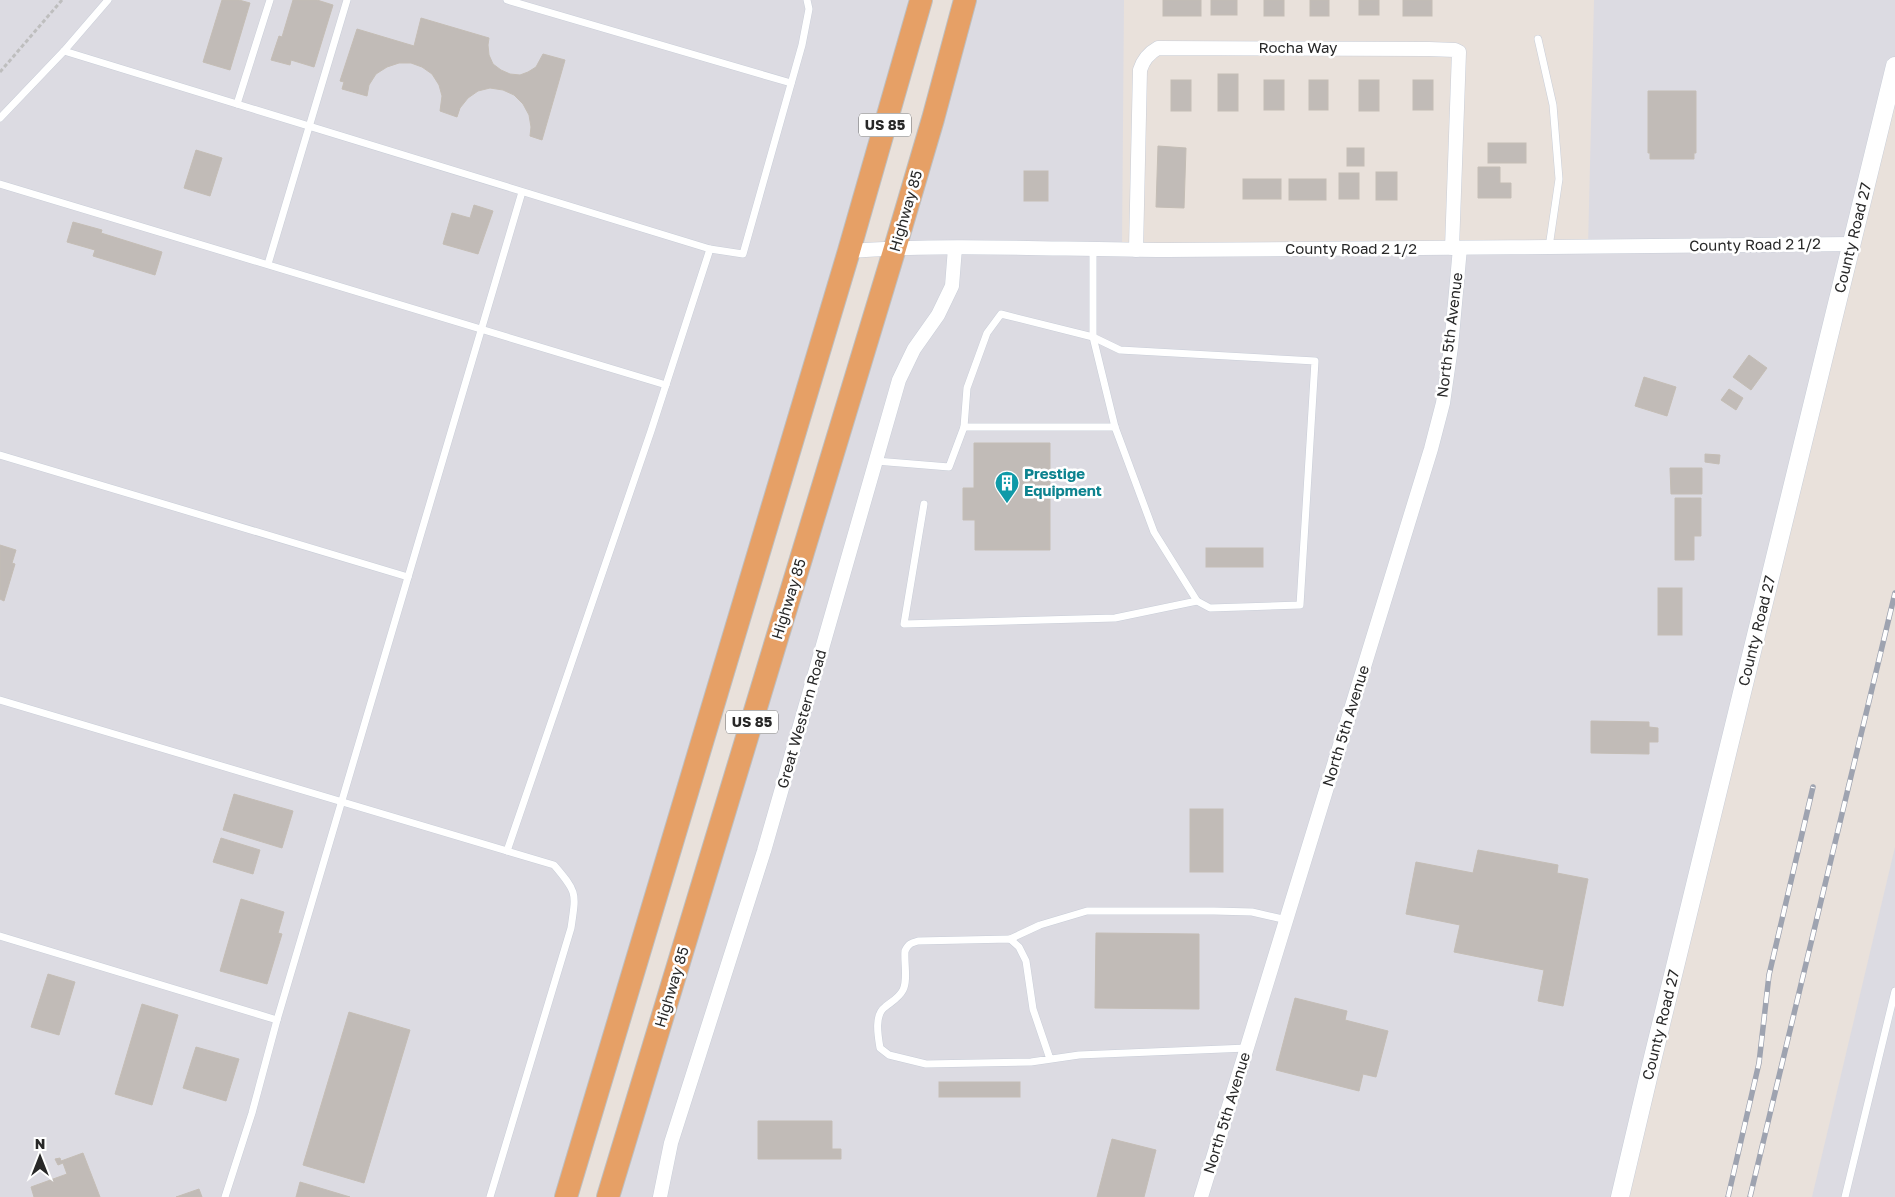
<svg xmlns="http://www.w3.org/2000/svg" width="1895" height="1197" viewBox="0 0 1895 1197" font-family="'Golos Text',sans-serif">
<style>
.industrial{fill:#dcdbe2}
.building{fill:#c1bbb7;stroke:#c4bdb5}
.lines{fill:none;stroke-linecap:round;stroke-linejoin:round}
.service-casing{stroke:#c9ced8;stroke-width:8}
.minor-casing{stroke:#c9ced8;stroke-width:15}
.tertiary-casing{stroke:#c9ced8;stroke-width:19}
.trunk-casing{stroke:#bebebe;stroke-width:24}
.path{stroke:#bebebe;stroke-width:3;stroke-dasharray:4 2.5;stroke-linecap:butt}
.service{stroke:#fff;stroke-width:7}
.minor{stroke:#fff;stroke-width:14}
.tertiary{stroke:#fff;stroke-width:18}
.trunk{stroke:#e6a066;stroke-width:22}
.rail-casing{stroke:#9ea3b0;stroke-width:5.5}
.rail{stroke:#fff;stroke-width:4;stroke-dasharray:11;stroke-linecap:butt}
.labels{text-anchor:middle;stroke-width:5;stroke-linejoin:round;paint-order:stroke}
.shield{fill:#fff;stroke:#686868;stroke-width:1}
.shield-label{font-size:14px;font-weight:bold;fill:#282828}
.street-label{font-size:15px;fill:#282828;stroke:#fff}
.culture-label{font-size:15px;font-weight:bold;fill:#0d838f;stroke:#fff;text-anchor:start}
</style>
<rect width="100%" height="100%" fill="#e9e1db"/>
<!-- industrial -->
<g class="industrial">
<path d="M0 0H921L566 1197H0Z"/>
<path d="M965 0H1124L1122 249 1588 247 1594 0H1895V66L1619 1197H608Z"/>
<path d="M1895 847V1197H1812Z"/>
</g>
<!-- building -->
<g class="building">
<path d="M222 0H239L250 3 230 70 203 62Z"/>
<path d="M293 0H317L333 5 314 67 291 60 290 65 271 60 279 36 282 37Z"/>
<rect x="1163" y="0" width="38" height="16"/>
<rect x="1211" y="0" width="26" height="15"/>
<rect x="1264" y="0" width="20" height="16"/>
<rect x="1310" y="0" width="19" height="16"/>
<rect x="1359" y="0" width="20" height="15"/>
<rect x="1403" y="0" width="29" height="16"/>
<path d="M421 18 489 38 488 45 489 55 493 64 501 70 510 74 520 75 528 72 536 67 543 54 565 60 542 140 530 136 531 127 529 115 523 104 514 95 503 90 490 88 478 91 468 98 460 108 457 117 440 111 442 96 439 85 432 74 422 67 411 63H399L387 67 376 74 369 85 367 96 342 89 344 82 340 81 357 29 414 46Z"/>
<rect x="1218" y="74" width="20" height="37"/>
<rect x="1171" y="80" width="20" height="31"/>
<rect x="1264" y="80" width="20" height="30"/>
<rect x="1309" y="80" width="19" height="30"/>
<rect x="1359" y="80" width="20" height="31"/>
<rect x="1413" y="80" width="20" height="30"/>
<path d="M1648 91H1696V153H1694V159H1650V153H1648Z"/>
<rect x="1488" y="143" width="38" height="20"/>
<path d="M1158 146 1186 148 1184 208 1156 207Z"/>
<rect x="1347" y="148" width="17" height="18"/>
<path d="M196 150 222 158 210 196 184 188Z"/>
<path d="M1478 167H1500V183H1511V198H1478Z"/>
<rect x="1024" y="171" width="24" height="30"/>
<rect x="1376" y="172" width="21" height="28"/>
<rect x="1339" y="173" width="20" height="26"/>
<rect x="1243" y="179" width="38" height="20"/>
<rect x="1289" y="179" width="37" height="21"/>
<path d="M474 205 493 211 478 254 443 244 452 213 470 218Z"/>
<path d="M73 222 102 230 101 233 162 252 155 275 93 256 95 250 67 242Z"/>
<path d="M1749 355 1767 368 1751 390 1733 377Z"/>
<path d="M1644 377 1676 387 1667 416 1635 406Z"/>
<path d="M1729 389 1743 398 1736 410 1721 400Z"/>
<path d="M974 443H1050V550H975V520H963V488H974Z"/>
<path d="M1705 454 1720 455 1719 464 1705 462Z"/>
<path d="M1670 468H1702V494H1671Z"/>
<path d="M1675 498H1701V536H1694V560H1675Z"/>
<path d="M0 545 16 550 12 563 15 564 4 601 0 599Z"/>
<rect x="1206" y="548" width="57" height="19"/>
<rect x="1658" y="588" width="24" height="47"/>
<path d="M1591 721 1649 722V727L1658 728V742H1649V754L1591 753Z"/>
<path d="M234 794 293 811 282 848 223 830Z"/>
<rect x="1190" y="809" width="33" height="63"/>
<path d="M221 838 260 850 253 874 213 862Z"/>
<path d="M1478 850 1558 865 1557 873 1588 879 1563 1006 1538 1001 1544 970 1454 952 1460 925 1406 914 1416 862 1473 873Z"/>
<path d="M241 899 284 912 278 933 282 934 267 984 220 971Z"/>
<path d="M1096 933 1199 934V1009L1095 1008Z"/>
<path d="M48 974 75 982 59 1035 31 1027Z"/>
<path d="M1295 998 1347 1011 1345 1020 1388 1031 1376 1077 1363 1074 1359 1091 1276 1070Z"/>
<path d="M142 1004 178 1015 152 1105 115 1094Z"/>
<path d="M349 1012 410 1030 364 1183 303 1165Z"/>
<path d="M196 1047 239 1059 226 1101 183 1088Z"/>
<rect x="939" y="1082" width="81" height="15"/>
<path d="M758 1121H832V1149H841V1159H758Z"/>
<path d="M1112 1139 1156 1150 1144 1197H1097Z"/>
<path d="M83 1153 100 1197H34L31 1187 67 1174 63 1163 58 1165 55 1159 60 1158 61 1161Z"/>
<path d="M300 1182 350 1197H296Z"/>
<path d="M199 1189 202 1197H176Z"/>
</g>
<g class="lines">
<defs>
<g id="service">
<path d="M507 0 791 83"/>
<path d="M1538 39 1553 105 1559 179 1549 247"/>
<path d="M64 51 710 249 743 254 802 45 809 9 807 0"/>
<path d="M237 104 270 0"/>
<path d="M0 118 64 51 108 0"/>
<path d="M0 184 666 385"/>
<path d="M268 264 347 0"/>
<path d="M964 427H1115"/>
<path d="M0 455 408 577"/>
<path d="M876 461 949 467 964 427 967 388 987 333 1001 314 1093 337 1120 350 1315 361 1300 605 1210 608 1197 601"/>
<path d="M924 504 904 624 1115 618 1197 601 1154 532 1115 427 1093 337V250"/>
<path d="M0 700 554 865C578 893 576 893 571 928L490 1197"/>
<path d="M507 851 651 431 710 249"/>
<path d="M0 936 277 1020"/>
<path d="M1010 939 1040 925 1087 911H1214L1252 912 1287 920"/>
<path d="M1050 1059 1033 1009 1026 961 1019 947 1010 939 918 941C911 943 908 944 905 951 904 963 908 980 903 990 899 998 891 1002 885 1007 874 1015 878 1036 880 1048L889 1055 926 1064 1031 1062 1079 1055 1247 1048"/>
<path d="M225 1197 252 1113 277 1020 522 192"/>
<path d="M1845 1197 1895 991"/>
</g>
<g id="minor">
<path d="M1136 250 1140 70C1143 60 1149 53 1158 48L1429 49 1455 50 1459 52 1452 248"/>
<path d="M849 251C955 243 1061 250 1167 250 1395 248 1624 247 1852 244"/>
<path d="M660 1197 671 1143 764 851 899 380 914 349 938 315 952 286 955 248"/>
<path d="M1201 1197 1431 449 1443 403 1451 347 1460 248"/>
</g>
<path id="tertiary" d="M1620 1197 1653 1057 1895 66"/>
<g id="trunk">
<path d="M566 1197 849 251 921 0"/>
<path d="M608 1197 895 248 933 119 965 0"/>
</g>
</defs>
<!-- service casing -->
<use href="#service" class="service-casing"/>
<!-- minor casing -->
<use href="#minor" class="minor-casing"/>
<!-- tertiary casing -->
<use href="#tertiary" class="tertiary-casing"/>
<!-- trunk casing -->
<use href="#trunk" class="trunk-casing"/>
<!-- path -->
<path class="path" d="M0 72 62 0"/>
<!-- service -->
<use href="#service" class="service"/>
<!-- minor -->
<use href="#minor" class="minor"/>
<!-- tertiary -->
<use href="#tertiary" class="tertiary"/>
<!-- trunk -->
<use href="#trunk" class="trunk"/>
<defs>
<g id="rail">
<path d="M1728 1197 1759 1063 1769 975 1813 787"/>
<path d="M1750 1197 1895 593"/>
</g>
</defs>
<!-- rail casing -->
<use href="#rail" class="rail-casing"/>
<!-- rail -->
<use href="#rail" class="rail"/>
</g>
<!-- icons -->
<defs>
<symbol id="building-pin" viewBox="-11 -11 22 30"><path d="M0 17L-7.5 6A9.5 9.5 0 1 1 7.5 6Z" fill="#0f9aa8" stroke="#fff"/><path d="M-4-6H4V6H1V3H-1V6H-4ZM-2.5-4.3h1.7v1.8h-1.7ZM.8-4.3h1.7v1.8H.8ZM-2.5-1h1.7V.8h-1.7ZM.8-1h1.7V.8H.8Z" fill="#fff"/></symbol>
</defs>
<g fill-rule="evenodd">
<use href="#building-pin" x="993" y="469" width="28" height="38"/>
</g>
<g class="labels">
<!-- shield labels -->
<g class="shield">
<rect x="859" y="113.5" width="52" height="23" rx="4"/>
<rect x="726" y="710.5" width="52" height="23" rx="4"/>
</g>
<g class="shield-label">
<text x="885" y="130">US 85</text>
<text x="752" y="727">US 85</text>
</g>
<!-- street labels -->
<g class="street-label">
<text x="1298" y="53">Rocha Way</text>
<text transform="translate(906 211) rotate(-74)" y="5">Highway 85</text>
<text transform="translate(1853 238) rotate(-76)" y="5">County Road 27</text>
<text transform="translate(1755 245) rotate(-1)" y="5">County Road 2 1/2</text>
<text x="1351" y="254">County Road 2 1/2</text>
<text transform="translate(1450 335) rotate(-83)" y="5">North 5th Avenue</text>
<text transform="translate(789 599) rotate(-73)" y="5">Highway 85</text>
<text transform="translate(1757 631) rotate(-76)" y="5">County Road 27</text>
<text transform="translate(802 719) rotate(-74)" y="5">Great Western Road</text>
<text transform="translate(1346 726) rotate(-73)" y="5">North 5th Avenue</text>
<text transform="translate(672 987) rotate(-73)" y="5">Highway 85</text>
<text transform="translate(1661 1025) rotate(-76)" y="5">County Road 27</text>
<text transform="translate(1227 1113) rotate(-73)" y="5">North 5th Avenue</text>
</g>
<!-- culture labels -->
<g class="culture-label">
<text x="1024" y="479">Prestige<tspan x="1024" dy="17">Equipment</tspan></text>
</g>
</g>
<!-- north arrow -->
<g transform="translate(40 1157)" stroke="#ffffff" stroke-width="4" paint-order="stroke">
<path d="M0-4L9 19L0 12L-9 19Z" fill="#282828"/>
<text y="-8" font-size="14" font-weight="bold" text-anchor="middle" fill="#282828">N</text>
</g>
</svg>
